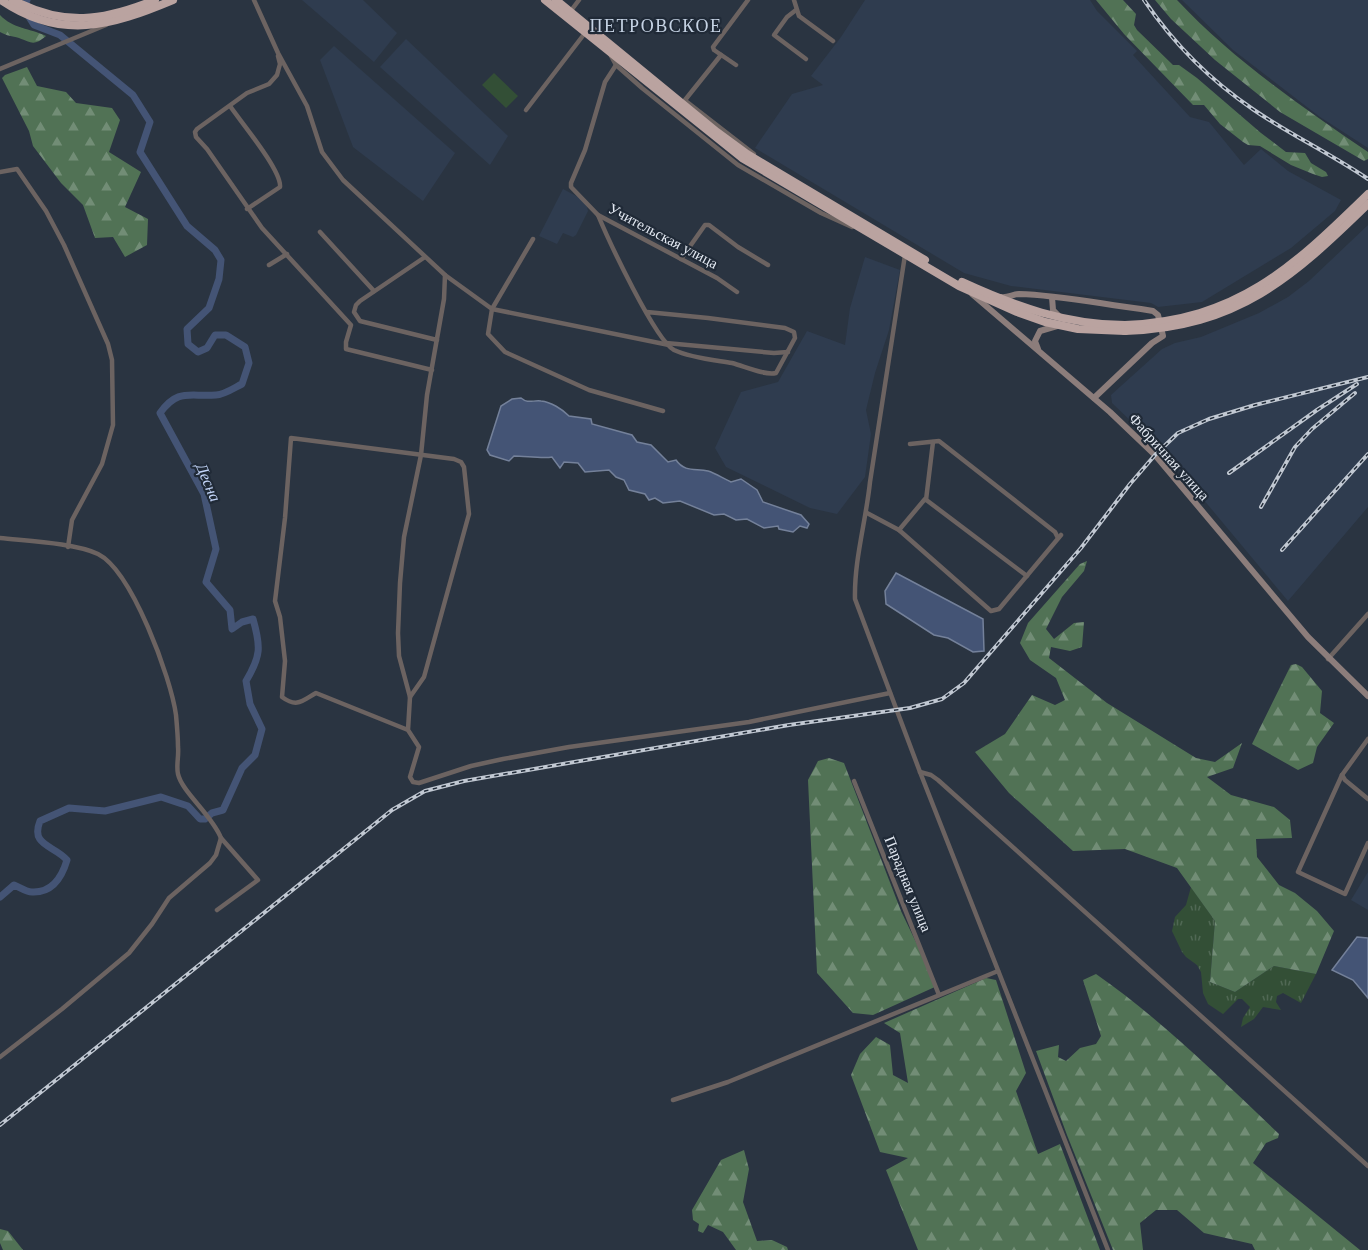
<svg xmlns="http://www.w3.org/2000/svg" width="1368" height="1250" viewBox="0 0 1368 1250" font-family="'Times New Roman',serif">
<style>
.built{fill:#2f3c4f}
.grass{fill:url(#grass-tufts)}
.forest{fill:url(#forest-firs)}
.pitch{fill:#334f36}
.water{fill:#445475;stroke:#74819a;stroke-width:1.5}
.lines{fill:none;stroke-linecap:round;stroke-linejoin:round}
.river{stroke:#445475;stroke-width:7}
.street{stroke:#6c6361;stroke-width:4.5}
.secondary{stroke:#8c7d7b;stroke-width:6}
.highway{stroke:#baa3a0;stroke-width:8}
.rail-casing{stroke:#c1c8d2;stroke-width:4}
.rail{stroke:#202a37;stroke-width:1.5;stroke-dasharray:4.5;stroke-linecap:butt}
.highway-bridge{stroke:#baa3a0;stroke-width:8}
.labels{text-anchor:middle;stroke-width:4.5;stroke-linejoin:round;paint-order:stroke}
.street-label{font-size:15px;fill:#e3e9f2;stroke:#202a37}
.water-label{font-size:16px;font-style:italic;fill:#c4d6fa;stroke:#202a37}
.quarter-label{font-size:18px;letter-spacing:1.5px;fill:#c6d3e4;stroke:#202a37}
</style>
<defs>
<pattern id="grass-tufts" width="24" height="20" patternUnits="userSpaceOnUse" patternTransform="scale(1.5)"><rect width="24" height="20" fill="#334f36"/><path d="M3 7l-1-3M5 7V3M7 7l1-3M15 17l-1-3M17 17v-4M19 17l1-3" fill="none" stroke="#506854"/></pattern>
<pattern id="forest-firs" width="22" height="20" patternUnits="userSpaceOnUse" patternTransform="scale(1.5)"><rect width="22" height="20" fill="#517255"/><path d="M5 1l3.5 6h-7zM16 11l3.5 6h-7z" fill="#728d76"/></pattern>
</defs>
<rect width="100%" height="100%" fill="#2a3441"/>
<!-- built -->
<g class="built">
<path d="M302 0H363L397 33 374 62Z"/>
<path d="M865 0H1090L1097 11 1137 51 1133 55 1190 117 1209 122 1244 165 1261 149 1288 171 1341 200 1335 211 1291 248 1202 302 1158 307 1151 303 1011 286 964 273 755 148 792 94 823 85 811 76 841 37Z"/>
<path d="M1182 0H1368V148L1320 117 1233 50Z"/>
<path d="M406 39 508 136 490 165 380 67Z"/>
<path d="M334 46 455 153 423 201 353 147 320 60Z"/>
<path d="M563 189 582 199 587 207 588 211 576 235 573 237 563 233 557 244 539 236Z"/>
<path d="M1368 225V507L1288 601 1168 457 1112 403 1111 395 1162 349 1175 343 1201 337 1259 313 1288 297 1309 281Z"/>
<path d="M865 257 900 270 889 330 875 373 866 410 871 434 865 477 837 514 810 508 726 467 715 448 741 392 778 382 807 331 845 345 850 308Z"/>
<path d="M1368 872V910L1351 900Z"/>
</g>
<!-- grass -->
<path class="grass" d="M1191 887 1215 921 1210 982 1235 992 1274 966 1316 974 1301 1003 1283 993 1277 996 1276 1002 1281 1010 1263 1007 1254 1019 1241 1027 1243 1018 1250 1007 1242 999H1238L1223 1014 1208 1004 1203 993 1201 972 1197 965 1186 957 1182 952 1172 931 1175 917 1186 905Z"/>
<!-- forest -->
<g class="forest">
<path d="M1096 0H1123L1136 14 1134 25 1137 30 1173 65H1179L1197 78 1261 133 1286 152 1305 153 1311 163 1326 172 1328 176 1322 177 1313 174 1291 165 1260 146 1248 145 1243 142 1220 124 1204 105H1193L1124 34Z"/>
<path d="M1155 0H1177C1232 59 1301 106 1368 152V159L1364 161 1280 112 1215 60 1171 19Z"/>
<path d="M0 15C13 29 30 28 46 36 34 46 32 43 19 38 12 36 7 36 0 32Z"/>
<path d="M27 67 37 86 66 92 76 103 112 108 120 120 109 152 141 172 125 207 148 219 147 245 125 257 113 237 95 238 83 205 61 183 33 146 29 131 2 78 5 75Z"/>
<path d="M1087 561 1084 571 1062 597 1046 629 1054 639 1074 623 1084 622 1082 647 1070 651 1051 647 1049 658 1107 703 1196 758 1215 762 1242 743 1233 768 1207 777 1231 795 1274 807 1290 820 1292 838 1256 839 1257 857 1279 885 1295 893 1317 911 1334 931 1316 974 1274 966 1235 992 1210 982 1215 921 1177 868 1125 849 1073 851 1009 793 975 752 1005 734 1032 695 1055 705 1065 700 1056 678 1030 660 1020 643 1028 623 1080 564Z"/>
<path d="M1296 664 1302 667 1322 691 1320 713 1334 723 1317 747 1313 763 1298 770 1252 744 1291 665Z"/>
<path d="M829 758 844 763 901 911 937 986 873 1015 853 1013 817 973 808 780 818 761Z"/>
<path d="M1096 974C1162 1020 1220 1078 1279 1134L1278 1138 1266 1143 1253 1163 1360 1250H1255L1252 1244 1204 1233 1177 1210H1156L1140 1223 1143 1250H1113L1067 1135 1036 1051 1059 1045 1058 1057 1066 1061 1080 1048 1096 1044 1101 1036 1083 980Z"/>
<path d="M986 978 996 980 1026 1073 1016 1091 1038 1154 1060 1144 1100 1250H918L886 1170 908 1158 880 1152 851 1075 860 1054 876 1037 890 1045 893 1075 908 1083 900 1033 884 1023Z"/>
<path d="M744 1150 749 1169 743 1202 757 1241 772 1240 787 1247 788 1250H736L723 1232 708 1225 703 1233 698 1231 699 1224 693 1220 692 1210 721 1160Z"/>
<path d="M0 1229 8 1231 23 1250H3L0 1243Z"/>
</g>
<!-- pitch -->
<path class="pitch" d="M494 73 518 96 506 108 482 85Z"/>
<!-- water -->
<g class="water">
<path d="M521 398C528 404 533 400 541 401 551 402 562 409 569 416L591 419 592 424 632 435 637 442 651 445 668 462 676 460C685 473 696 468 708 471 715 473 724 479 731 482L741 479 757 490 763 502 801 515 809 524 807 528 800 526 793 532 779 529 778 526 764 528 747 519 736 520 724 514 714 515 680 501 663 503 655 498 649 500 645 494 629 490 624 480 616 477 609 470 585 472 578 463 564 462 560 468 552 457C544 459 525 456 514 456L509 461 490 455 487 450 501 406 512 399Z"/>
<path d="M896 573 983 619 984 651 973 652 948 638 934 635 886 604 885 591Z"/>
<path d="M1357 937 1368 938V998L1353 980 1332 970Z"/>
</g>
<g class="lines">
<!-- river -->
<path class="river" d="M0 897 14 885C19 887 26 892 32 892 52 893 62 877 67 860 54 845 30 846 40 821L69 808 105 811 161 797 188 806 200 819H205L212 813 223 810 242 768 255 755 262 729 250 704 246 681C261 656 261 647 253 619L242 622 232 629 230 610 206 582 216 549 204 494 160 413C178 388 189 397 216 395 224 395 234 388 242 384L249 363 245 347 226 335H215L207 348 198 352 188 344 187 329 209 308 219 279 221 260 215 250 187 226 140 152 150 122 133 95 60 35 34 25 29 17 26 3 27 0"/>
<!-- street -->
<g class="street">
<path d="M254 0 278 53 307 106 322 152 343 180 445 275 492 309 669 345"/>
<path d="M794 0 799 16 833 41"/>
<path d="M796 10 787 17 774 35 806 59"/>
<path d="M570 12 579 0"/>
<path d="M278 56 280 64 277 75 269 84 247 93 197 129 195 132 196 137 207 149 262 228 351 325 346 342V349L432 370"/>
<path d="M611 56 616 65 642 88 738 165 821 213 852 227"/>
<path d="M616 65 605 82 585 150 571 183V187L598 215 717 278 737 292"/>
<path d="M736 65 714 50 713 47 748 0"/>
<path d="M0 69 106 25"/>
<path d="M685 100 721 55"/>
<path d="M687 102 754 154"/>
<path d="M230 106C241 122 282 171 280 187L247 209"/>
<path d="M526 110 585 33"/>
<path d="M0 172 17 169 46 211 64 245 108 344 112 360 113 425 102 464 72 520 68 547"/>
<path d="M598 215C608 239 655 340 674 350 691 358 714 360 732 363 744 366 765 376 776 373L795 338 794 332 785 328 708 318 647 312"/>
<path d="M320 232 374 291"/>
<path d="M533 239 492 309 488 334 505 352 589 390 663 411"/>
<path d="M905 255 870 482C866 521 854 560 855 599L920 772 1108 1250"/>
<path d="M425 257 360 301 356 305 354 312 360 321 437 340"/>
<path d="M681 259 705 225H709L738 247 768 265"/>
<path d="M269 265 287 254"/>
<path d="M666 343 774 353 788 352"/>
<path d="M910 444 939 441 1055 532 1058 538"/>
<path d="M926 500 933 442"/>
<path d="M867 513 899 530 991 611 999 609 1061 535"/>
<path d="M899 530 925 499 1027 576"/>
<path d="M0 538C27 541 75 543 98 554 132 571 171 678 176 715 177 726 178 737 178 747 179 756 176 766 178 774 182 792 212 815 221 838L216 855 210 863 169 898 152 924 129 953 62 1009 0 1057"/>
<path d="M1328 659 1368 614"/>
<path d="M410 697 399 656 398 633 400 583 404 537 421 455 427 395 444 299 445 275"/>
<path d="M408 730 316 693C302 701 297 708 282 697L285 661 280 617 275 601 285 518 291 438 454 459 461 462 464 467 469 514 424 677 410 697 408 730 419 747 410 777 413 782 419 783 471 766 503 759 569 747 749 722 890 693"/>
<path d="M1368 739 1342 775 1298 872 1345 894 1368 843"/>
<path d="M920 772 931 775 938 780 1368 1166"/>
<path d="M1342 775 1345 780 1368 799"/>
<path d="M854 781 939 995"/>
<path d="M217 910 258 880 221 838"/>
<path d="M673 1100 728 1082 998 971"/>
</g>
<!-- secondary -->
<g class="secondary">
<path d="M972 294 1110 412 1155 455 1308 637 1368 696"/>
<path d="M1001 297C1008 298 1013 294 1019 294 1059 295 1101 304 1141 309L1153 311 1158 315 1163 336 1152 343 1094 398"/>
<path d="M1052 297 1053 310 1058 315"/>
<path d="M1038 349 1035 341 1040 331 1057 326"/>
</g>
<!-- highway -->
<g class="highway">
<path d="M1 0C61 41 111 26 173 0"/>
<path d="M13 0C64 27 103 21 155 0"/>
<path d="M545 0 742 158 959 286 1017 312 1045 322 1078 329 1125 331"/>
<path d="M556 0 717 132 747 154 925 260"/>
<path d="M962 282C1014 306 1067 325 1125 325"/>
</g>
<defs>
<g id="rail">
<path d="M1144 0C1173 43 1211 81 1254 110 1291 135 1331 154 1368 179"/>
<path d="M1229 473 1317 410 1357 384"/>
<path d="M1261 507 1295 447 1312 429 1355 393"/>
<path d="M1282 550 1368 454"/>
<path d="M0 1125 392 810 425 791 464 781 789 725 910 708 942 699 964 683 1081 548 1130 484 1155 455 1178 433 1209 419 1255 405 1368 377"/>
</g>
</defs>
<!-- rail casing -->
<use href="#rail" class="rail-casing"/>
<!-- rail -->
<use href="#rail" class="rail"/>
<!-- highway-bridge -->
<g class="highway-bridge">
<path d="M1125 325C1238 320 1291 269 1368 194"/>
<path d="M1125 331C1238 327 1292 278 1368 204"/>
</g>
</g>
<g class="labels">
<!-- street labels -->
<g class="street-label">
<text transform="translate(663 236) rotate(28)" y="5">Учительская улица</text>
<text transform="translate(1169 457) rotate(48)" y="5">Фабричная улица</text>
<text transform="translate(908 884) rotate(68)" y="5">Парадная улица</text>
</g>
<!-- water labels -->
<g class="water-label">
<text transform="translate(209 482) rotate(67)" y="6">Десна</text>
</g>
<!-- quarter labels -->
<g class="quarter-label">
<text x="656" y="32">ПЕТРОВСКОЕ</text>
</g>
</g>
</svg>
